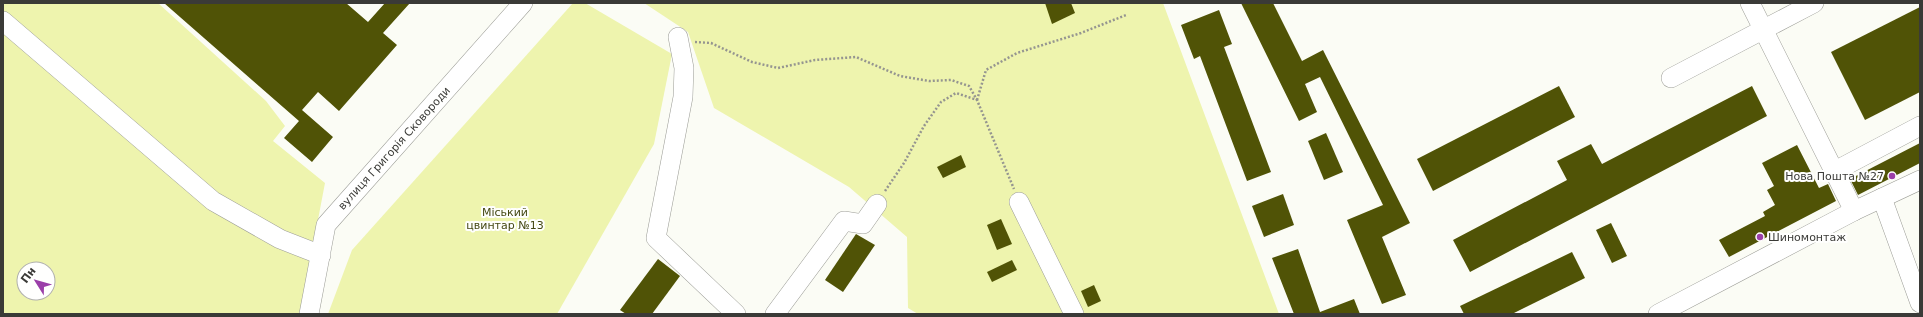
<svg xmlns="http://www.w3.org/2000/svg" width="1923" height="317" viewBox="0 0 1923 317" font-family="'DejaVu Sans',sans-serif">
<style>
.green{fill:#eef4ae;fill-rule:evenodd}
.building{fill:#505306}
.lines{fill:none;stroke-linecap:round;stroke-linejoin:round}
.minor-casing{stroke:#9c9d97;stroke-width:20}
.path{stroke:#959590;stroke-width:2.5;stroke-dasharray:2 2;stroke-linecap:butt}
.minor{stroke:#fff;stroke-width:19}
.poi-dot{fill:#9b3fa9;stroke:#fffffe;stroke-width:1.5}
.labels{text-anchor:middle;stroke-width:4;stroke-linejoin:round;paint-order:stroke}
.street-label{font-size:11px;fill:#3a3a37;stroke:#fffffe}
.poi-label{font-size:11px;fill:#3a3a37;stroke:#fffffe;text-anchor:end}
.park-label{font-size:11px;fill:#454813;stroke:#fffffe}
</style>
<rect width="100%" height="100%" fill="#fbfcf5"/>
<!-- green -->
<g class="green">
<path d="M3 3H158L266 101 285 126 273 141 325 183 300 314H3ZM24 269H48V293H24Z"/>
<path d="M573 3H585L672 54 654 144 557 314H328L352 250Z"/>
<path d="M644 3H1163L1279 314H918L908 308 907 237 849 187 714 108 688 32Z"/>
</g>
<!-- building -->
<g class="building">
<path d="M164 3H346L368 22 385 3H410L383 33 397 45 339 111 318 92 302 110 333 137 312 162 284 138 299 121Z"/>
<path d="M1045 3H1071L1075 13 1052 24Z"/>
<path d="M1241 3H1273L1302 61 1323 50 1410 223 1382 237 1406 295 1382 304 1347 220 1383 205 1320 77 1305 84 1317 112 1299 121Z"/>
<path d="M1920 7V92L1865 120 1831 52Z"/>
<path d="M1219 10 1232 44 1224 47 1271 172 1247 181 1200 56 1194 59 1181 25Z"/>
<path d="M1559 86 1575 117 1433 191 1417 159Z"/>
<path d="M1752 86 1767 116 1470 272 1453 240 1567 180 1557 161 1591 144 1602 164Z"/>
<path d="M1326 133 1343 172 1324 180 1308 141Z"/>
<path d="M1920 143V163L1858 195 1850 179Z"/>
<path d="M1797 145 1819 188 1828 184 1836 201 1729 257 1719 240 1765 216 1763 212 1775 205 1767 190 1774 186 1762 163Z"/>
<path d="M961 155 966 167 943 178 937 167Z"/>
<path d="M1283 194 1294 225 1264 237 1252 206Z"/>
<path d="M1001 219 1012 244 997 250 987 225Z"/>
<path d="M1611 223 1627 256 1612 263 1596 230Z"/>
<path d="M856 234 875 245 843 292 825 280Z"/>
<path d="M1298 249 1320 312 1354 299 1360 314H1294L1272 258Z"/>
<path d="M1572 252 1585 278 1512 314H1464L1460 306Z"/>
<path d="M658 259 680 276 652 314H626L620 310Z"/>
<path d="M1012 260 1017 270 992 282 987 272Z"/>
<path d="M1094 285 1101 301 1088 307 1081 291Z"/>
</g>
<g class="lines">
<defs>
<g id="minor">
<path d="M1750 3 1854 211"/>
<path d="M3 21 213 201 280 239 321 255"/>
<path d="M678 37 684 68 683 97 656 238 736 314"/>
<path d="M1671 78 1814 3"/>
<path d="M1835 171 1920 126"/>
<path d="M1882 198 1920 303"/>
<path d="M1019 202 1074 314"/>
<path d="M309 314 326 225 523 3"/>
<path d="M775 314 844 221 863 224 877 204"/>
<path d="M1658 314 1854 211 1920 180"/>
</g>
</defs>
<!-- minor casing -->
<use href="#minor" class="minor-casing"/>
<!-- path -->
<g class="path">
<path d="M695 42 711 43 752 62 778 68 815 60 856 57 900 76 929 81 951 80 969 86 977 100"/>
<path d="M977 100 986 70 1017 53 1081 33 1126 15"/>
<path d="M885 191 904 163 924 126 941 102 956 93 977 100 1014 189"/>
</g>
<!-- minor -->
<use href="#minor" class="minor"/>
</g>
<!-- markers -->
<g class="poi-dot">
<circle cx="1892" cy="176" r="4"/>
<circle cx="1760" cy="237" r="4"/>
</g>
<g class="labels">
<!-- street labels -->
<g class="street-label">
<text transform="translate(394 148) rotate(-48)" y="4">вулиця Григорія Сковороди</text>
</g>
<!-- poi labels -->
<g class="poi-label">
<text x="1884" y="180">Нова Пошта №27</text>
<text x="1768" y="241" text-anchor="start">Шиномонтаж</text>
</g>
<!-- park labels -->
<g class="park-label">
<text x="505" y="216">Міський<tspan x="505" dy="13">цвинтар №13</tspan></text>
</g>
</g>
<!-- border -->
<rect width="1923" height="317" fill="none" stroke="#3a3a37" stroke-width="8"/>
<!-- north arrow -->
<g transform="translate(36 281) rotate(307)"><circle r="19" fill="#fffffe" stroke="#b0b0ae"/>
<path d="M0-3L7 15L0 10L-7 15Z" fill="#9b3fa9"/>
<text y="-6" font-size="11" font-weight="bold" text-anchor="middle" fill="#3a3a37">Пн</text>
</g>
</svg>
